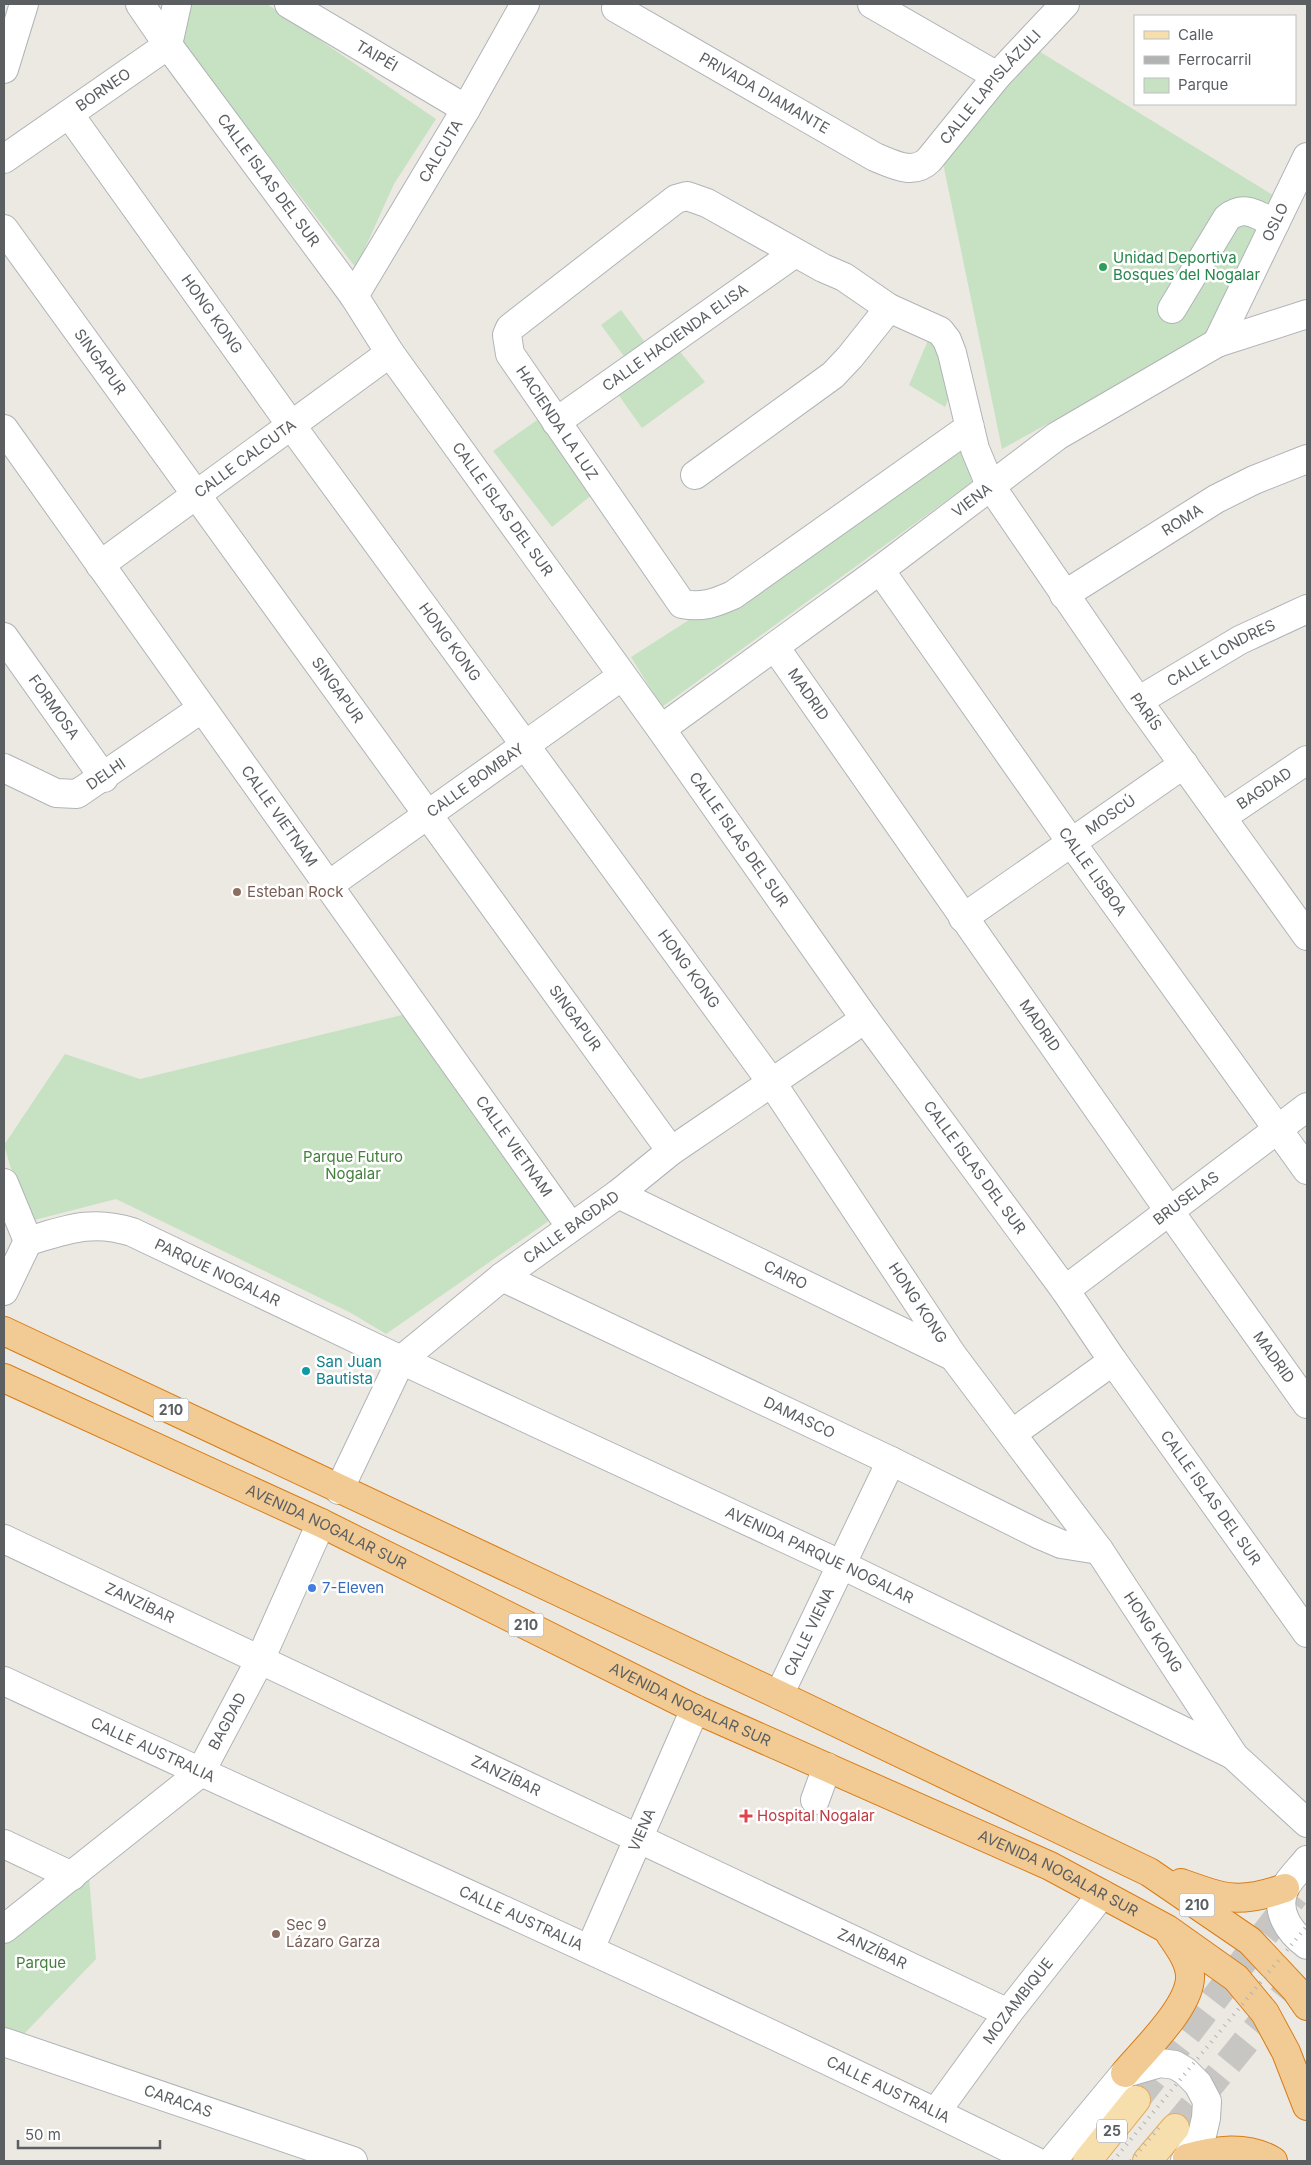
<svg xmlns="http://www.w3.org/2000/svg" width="1311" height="2165" viewBox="0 0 1311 2165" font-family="Inter,sans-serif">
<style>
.green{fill:#c7e2c2}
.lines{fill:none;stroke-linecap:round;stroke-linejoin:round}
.major-tunnel{stroke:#c8c6c3;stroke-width:28;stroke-dasharray:28 14;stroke-linecap:butt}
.minor-casing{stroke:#b0b4b7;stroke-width:30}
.major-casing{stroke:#e3ac65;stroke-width:30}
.highway-casing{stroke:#d97d16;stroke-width:30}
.minor{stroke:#fff;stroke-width:28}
.major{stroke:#f7dfad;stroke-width:28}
.highway{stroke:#f2cb94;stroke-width:28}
.rail{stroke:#b1b2b2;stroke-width:4;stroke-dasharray:1 6;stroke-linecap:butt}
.leisure-dot{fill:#2e9e5b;stroke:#fff;stroke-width:2}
.education-dot{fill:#8d6e63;stroke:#fff;stroke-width:2}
.culture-dot{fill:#0f9aa8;stroke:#fff;stroke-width:2}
.shop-dot{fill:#3f7fe0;stroke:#fff;stroke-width:2}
.health-dot{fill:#e0444e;stroke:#fff;stroke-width:2}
.labels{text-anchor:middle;stroke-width:5;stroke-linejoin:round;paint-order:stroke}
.shield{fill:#fff;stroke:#8c8f91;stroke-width:1}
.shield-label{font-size:14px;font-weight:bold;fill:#5b5f62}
.street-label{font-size:15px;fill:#5b5f62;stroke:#fff}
.leisure-label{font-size:15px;fill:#27864d;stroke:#fff;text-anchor:start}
.education-label{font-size:15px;fill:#785e54;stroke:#fff;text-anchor:start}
.park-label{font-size:15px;fill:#447f3d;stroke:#fff}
.culture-label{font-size:15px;fill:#0d838f;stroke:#fff;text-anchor:start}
.shop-label{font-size:15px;fill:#366cbe;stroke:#fff;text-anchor:start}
.health-label{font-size:15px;fill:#be3a42;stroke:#fff;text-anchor:start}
</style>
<rect width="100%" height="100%" fill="#ece9e3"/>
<!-- green -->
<g class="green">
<path d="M189 4H267L436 119 394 184 356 268 181 43Z"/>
<path d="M1037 50 1276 197 1205 337 1002 449 943 163Z"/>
<path d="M621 310 647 345 626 359 601 325Z"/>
<path d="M929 338 945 344 953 388 945 407 909 385Z"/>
<path d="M676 347 705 382 642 428 615 390Z"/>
<path d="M540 418 593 494 552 527 493 451Z"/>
<path d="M963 445 972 482 662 707 631 657Z"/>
<path d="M410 1013 553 1218 386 1334 351 1313 116 1199 27 1222 4 1145 65 1054 140 1079Z"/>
<path d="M89 1877 96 1959 23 2035 4 2028V1944Z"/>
</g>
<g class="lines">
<!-- major-tunnel -->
<g class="major-tunnel">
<path d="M1136 2100 1295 1895"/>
<path d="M1175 2128 1307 1967"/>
</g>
<defs>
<g id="minor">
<path id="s1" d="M140 4 168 45 354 296 390 353 661 729 865 1019 1065 1290 1113 1361 1307 1633"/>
<path id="s2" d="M289 4 466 109"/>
<path d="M872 4 997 76"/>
<path id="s3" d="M616 8 875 157C893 164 913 176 929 160L997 76 1065 4"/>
<path d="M4 69 24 4"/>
<path id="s4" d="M69 114 291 425 772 1083 953 1356 1099 1550 1234 1756 1307 1823"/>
<path id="s5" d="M4 159 168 45 177 4"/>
<path id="s6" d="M4 229 671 1151"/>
<path id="s7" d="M354 296 466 109 525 4"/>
<path d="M1172 309 1227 218C1245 204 1256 215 1275 223"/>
<path id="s8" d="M1217 343 1307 157"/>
<path id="s9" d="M556 422 795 253"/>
<path id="s10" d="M970 427 733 595C715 603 702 608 682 604L510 354 507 335 510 328 676 199 687 196 707 203 823 268 844 277 889 308 940 331 947 340 952 353 975 449 990 485 1138 701 1307 936"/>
<path id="s11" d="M4 429 571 1227"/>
<path d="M695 475 833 375 850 357 889 308"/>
<path id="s12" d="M100 565 390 353"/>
<path id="s13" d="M880 570 1071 842 1307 1170"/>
<path id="s14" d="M1064 595 1216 499 1254 480 1307 459"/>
<path id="s15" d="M4 637 104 778"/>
<path id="s16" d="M775 647 1170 1212 1307 1404"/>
<path id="s17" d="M1138 701 1240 640 1307 609"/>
<path id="s18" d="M661 729 880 570 1057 436 1217 343 1307 314"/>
<path id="s19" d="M4 768 56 793 77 794 201 709"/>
<path id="s20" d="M1222 817 1307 760"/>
<path id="s21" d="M329 885 622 676"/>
<path id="s22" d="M963 918 1184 764"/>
<path d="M4 1183 28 1241"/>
<path id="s23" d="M618 1194 952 1356"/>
<path id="s24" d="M28 1241C66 1230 92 1219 132 1232L401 1360 840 1564 1233 1755"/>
<path id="s25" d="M502 1277 891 1461 1040 1535 1061 1544 1099 1550"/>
<path id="s26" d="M1065 1290 1307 1107"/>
<path d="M4 1291 28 1241"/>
<path d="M1013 1433 1113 1361"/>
<path id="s27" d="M339 1490 401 1360 502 1277 618 1194 671 1151 865 1019"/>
<path id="s28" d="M4 1539 1008 2013"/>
<path id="s29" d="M4 1681C347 1841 695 1993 1035 2161"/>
<path id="s30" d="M779 1695 891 1461"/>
<path d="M815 1800 827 1767"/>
<path d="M4 1844 72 1876"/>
<path d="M1307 1860C1300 1869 1290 1878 1285 1888 1274 1910 1289 1932 1307 1945"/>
<path id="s31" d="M4 1929 200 1773 260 1660 321 1523"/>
<path id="s32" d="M590 1949 695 1709"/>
<path id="s33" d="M4 2042 353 2161"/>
<path id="s34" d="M936 2112 1008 2013 1102 1894"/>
<path d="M1052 2161 1125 2073 1160 2063 1175 2065 1185 2071 1198 2084 1207 2101 1206 2118 1202 2135 1185 2161"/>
</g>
<g id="major">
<path d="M1087 2161 1136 2100"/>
<path d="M1147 2161 1175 2128"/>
</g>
<g id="highway">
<path d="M4 1331 779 1695 1149 1872 1250 1941 1296 1990 1307 2006"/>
<path id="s35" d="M4 1378 321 1523 695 1709 1050 1866 1167 1929 1236 1978 1265 2013 1286 2052 1307 2106"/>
<path d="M1181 1883C1226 1899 1239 1904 1285 1888"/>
<path d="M1125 2073C1144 2050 1192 2005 1190 1975 1189 1960 1178 1946 1170 1934"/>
<path d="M1187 2158C1215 2150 1247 2145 1273 2161"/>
</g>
</defs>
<!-- minor casing -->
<use href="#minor" class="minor-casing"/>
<!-- major casing -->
<use href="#major" class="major-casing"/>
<!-- highway casing -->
<use href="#highway" class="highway-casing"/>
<!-- minor -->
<use href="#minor" class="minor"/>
<!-- major -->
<use href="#major" class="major"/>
<!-- highway -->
<use href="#highway" class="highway"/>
<!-- rail -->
<g class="rail">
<path d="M1113 2161 1307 1926"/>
<path d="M1131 2161 1161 2125"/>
</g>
</g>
<!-- markers -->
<circle class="leisure-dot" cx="1103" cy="267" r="5"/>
<g class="education-dot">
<circle cx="237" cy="892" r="5"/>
<circle cx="276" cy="1934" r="5"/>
</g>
<circle class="culture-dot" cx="306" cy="1371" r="5"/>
<circle class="shop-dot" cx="312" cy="1588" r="5"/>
<path class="health-dot" d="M743.5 1808.5h5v5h5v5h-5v5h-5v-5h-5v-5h5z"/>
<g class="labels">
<!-- shield labels -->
<g class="shield">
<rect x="153.5" y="1398.5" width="35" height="23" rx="4"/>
<rect x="508.5" y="1613.5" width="35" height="23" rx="4"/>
<rect x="1179.5" y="1893.5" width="35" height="23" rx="4"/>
<rect x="1097" y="2119.5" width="30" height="23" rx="4"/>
</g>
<g class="shield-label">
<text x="171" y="1415">210</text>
<text x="526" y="1630">210</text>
<text x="1197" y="1910">210</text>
<text x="1112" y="2136">25</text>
</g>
<!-- street labels -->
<g class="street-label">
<text dy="5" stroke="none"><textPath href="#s2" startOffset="102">TAIPÉI</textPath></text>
<text dy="5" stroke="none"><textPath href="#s3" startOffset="452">CALLE LAPISLÁZULI</textPath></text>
<text dy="5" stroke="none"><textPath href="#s5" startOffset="121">BORNEO</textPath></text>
<text dy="5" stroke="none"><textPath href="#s3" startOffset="171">PRIVADA DIAMANTE</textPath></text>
<text dy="5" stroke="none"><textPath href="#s7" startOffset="169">CALCUTA</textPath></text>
<text dy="5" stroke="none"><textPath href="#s1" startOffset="218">CALLE ISLAS DEL SUR</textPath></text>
<text dy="5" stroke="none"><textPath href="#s8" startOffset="134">OSLO</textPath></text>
<text dy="5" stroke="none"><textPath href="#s4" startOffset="246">HONG KONG</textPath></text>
<text dy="5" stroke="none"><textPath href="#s9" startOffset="146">CALLE HACIENDA ELISA</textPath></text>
<text dy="5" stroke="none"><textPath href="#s6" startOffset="164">SINGAPUR</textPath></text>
<text transform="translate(557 423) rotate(56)" y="5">HACIENDA LA LUZ</text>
<text dy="5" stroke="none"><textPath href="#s12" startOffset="180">CALLE CALCUTA</textPath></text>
<text dy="5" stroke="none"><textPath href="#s18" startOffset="386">VIENA</textPath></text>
<text dy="5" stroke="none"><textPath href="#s1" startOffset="622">CALLE ISLAS DEL SUR</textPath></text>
<text dy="5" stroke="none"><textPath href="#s14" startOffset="140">ROMA</textPath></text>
<text dy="5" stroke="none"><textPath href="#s4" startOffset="651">HONG KONG</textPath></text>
<text dy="5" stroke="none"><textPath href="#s17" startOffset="96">CALLE LONDRES</textPath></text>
<text dy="5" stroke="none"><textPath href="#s6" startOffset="569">SINGAPUR</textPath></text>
<text dy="5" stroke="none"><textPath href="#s16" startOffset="58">MADRID</textPath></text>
<text dy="5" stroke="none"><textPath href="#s15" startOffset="86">FORMOSA</textPath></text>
<text dy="5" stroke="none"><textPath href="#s10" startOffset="1621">PARÍS</textPath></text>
<text dy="5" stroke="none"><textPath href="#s19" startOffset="114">DELHI</textPath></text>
<text dy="5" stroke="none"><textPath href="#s21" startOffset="180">CALLE BOMBAY</textPath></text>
<text dy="5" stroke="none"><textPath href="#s20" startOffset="51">BAGDAD</textPath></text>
<text dy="5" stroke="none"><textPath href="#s22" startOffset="180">MOSCÚ</textPath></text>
<text dy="5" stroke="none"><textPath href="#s11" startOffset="475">CALLE VIETNAM</textPath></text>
<text dy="5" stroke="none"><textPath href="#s1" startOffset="1028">CALLE ISLAS DEL SUR</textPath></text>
<text dy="5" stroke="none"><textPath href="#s13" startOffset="369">CALLE LISBOA</textPath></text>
<text dy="5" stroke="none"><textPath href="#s4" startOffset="1056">HONG KONG</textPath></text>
<text dy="5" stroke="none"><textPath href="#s6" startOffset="974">SINGAPUR</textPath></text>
<text dy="5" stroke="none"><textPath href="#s16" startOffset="462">MADRID</textPath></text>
<text dy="5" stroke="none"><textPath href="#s11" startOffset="880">CALLE VIETNAM</textPath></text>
<text dy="5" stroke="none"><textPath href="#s1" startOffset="1432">CALLE ISLAS DEL SUR</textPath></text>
<text dy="5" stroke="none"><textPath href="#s26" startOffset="152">BRUSELAS</textPath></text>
<text dy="5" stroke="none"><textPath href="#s27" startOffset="360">CALLE BAGDAD</textPath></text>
<text dy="5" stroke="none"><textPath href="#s24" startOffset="201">PARQUE NOGALAR</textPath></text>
<text dy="5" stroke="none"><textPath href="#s23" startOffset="186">CAIRO</textPath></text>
<text dy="5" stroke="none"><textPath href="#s4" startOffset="1461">HONG KONG</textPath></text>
<text dy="5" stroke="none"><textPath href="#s16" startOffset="868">MADRID</textPath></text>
<text dy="5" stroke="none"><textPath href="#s25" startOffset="329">DAMASCO</textPath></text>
<text dy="5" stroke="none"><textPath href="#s1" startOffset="1838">CALLE ISLAS DEL SUR</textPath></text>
<text dy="5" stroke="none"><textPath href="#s35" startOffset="355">AVENIDA NOGALAR SUR</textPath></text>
<text dy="5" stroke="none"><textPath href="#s24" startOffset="866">AVENIDA PARQUE NOGALAR</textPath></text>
<text dy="5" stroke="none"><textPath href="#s28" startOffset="150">ZANZÍBAR</textPath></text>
<text dy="5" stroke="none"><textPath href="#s30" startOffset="70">CALLE VIENA</textPath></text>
<text dy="5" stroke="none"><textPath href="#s4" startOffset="1866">HONG KONG</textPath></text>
<text dy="5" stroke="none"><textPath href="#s35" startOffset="760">AVENIDA NOGALAR SUR</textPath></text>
<text dy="5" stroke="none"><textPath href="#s31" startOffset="309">BAGDAD</textPath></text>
<text dy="5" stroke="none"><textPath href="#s29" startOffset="164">CALLE AUSTRALIA</textPath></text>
<text dy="5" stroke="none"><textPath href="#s28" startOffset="555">ZANZÍBAR</textPath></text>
<text dy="5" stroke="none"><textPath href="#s32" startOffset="130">VIENA</textPath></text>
<text dy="5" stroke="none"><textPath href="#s35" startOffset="1165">AVENIDA NOGALAR SUR</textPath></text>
<text dy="5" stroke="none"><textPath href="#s29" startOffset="569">CALLE AUSTRALIA</textPath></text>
<text dy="5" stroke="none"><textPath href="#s28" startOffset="960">ZANZÍBAR</textPath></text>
<text dy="5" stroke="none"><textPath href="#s34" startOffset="138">MOZAMBIQUE</textPath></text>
<text dy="5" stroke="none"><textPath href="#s29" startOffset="974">CALLE AUSTRALIA</textPath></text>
<text dy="5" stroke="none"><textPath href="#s33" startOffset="184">CARACAS</textPath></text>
</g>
<!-- leisure labels -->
<g class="leisure-label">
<text x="1113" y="263">Unidad Deportiva<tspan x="1113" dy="17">Bosques del Nogalar</tspan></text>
</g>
<!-- education labels -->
<g class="education-label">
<text x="247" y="897">Esteban Rock</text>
<text x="286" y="1930">Sec 9<tspan x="286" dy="17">Lázaro Garza</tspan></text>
</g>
<!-- park labels -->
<g class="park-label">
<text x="353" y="1162">Parque Futuro<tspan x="353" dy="17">Nogalar</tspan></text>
<text x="41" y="1968">Parque</text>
</g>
<!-- culture labels -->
<g class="culture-label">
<text x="316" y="1367">San Juan<tspan x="316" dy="17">Bautista</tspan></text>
</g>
<!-- shop labels -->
<g class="shop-label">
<text x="322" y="1593">7-Eleven</text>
</g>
<!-- health labels -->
<g class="health-label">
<text x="757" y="1821">Hospital Nogalar</text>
</g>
</g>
<!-- border -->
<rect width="1311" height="2165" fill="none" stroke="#5b5f62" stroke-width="10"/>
<!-- legend -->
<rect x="1134" y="15" width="162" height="90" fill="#ffffff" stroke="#bdbfc0"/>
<rect x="1144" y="31" width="25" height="8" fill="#f7dfad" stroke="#bdbfc0"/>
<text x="1178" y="40" font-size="15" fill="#5b5f62">Calle</text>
<rect x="1144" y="56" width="25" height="8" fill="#b1b2b2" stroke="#bdbfc0"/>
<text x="1178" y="65" font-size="15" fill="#5b5f62">Ferrocarril</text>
<rect x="1144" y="78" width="25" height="15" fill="#c7e2c2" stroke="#bdbfc0"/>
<text x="1178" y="90" font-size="15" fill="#5b5f62">Parque</text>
<!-- scale -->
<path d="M18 2140v8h142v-8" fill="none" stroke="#5b5f62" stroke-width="2.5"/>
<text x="25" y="2140" font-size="15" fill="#5b5f62" stroke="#ffffff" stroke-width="4" paint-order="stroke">50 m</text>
</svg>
